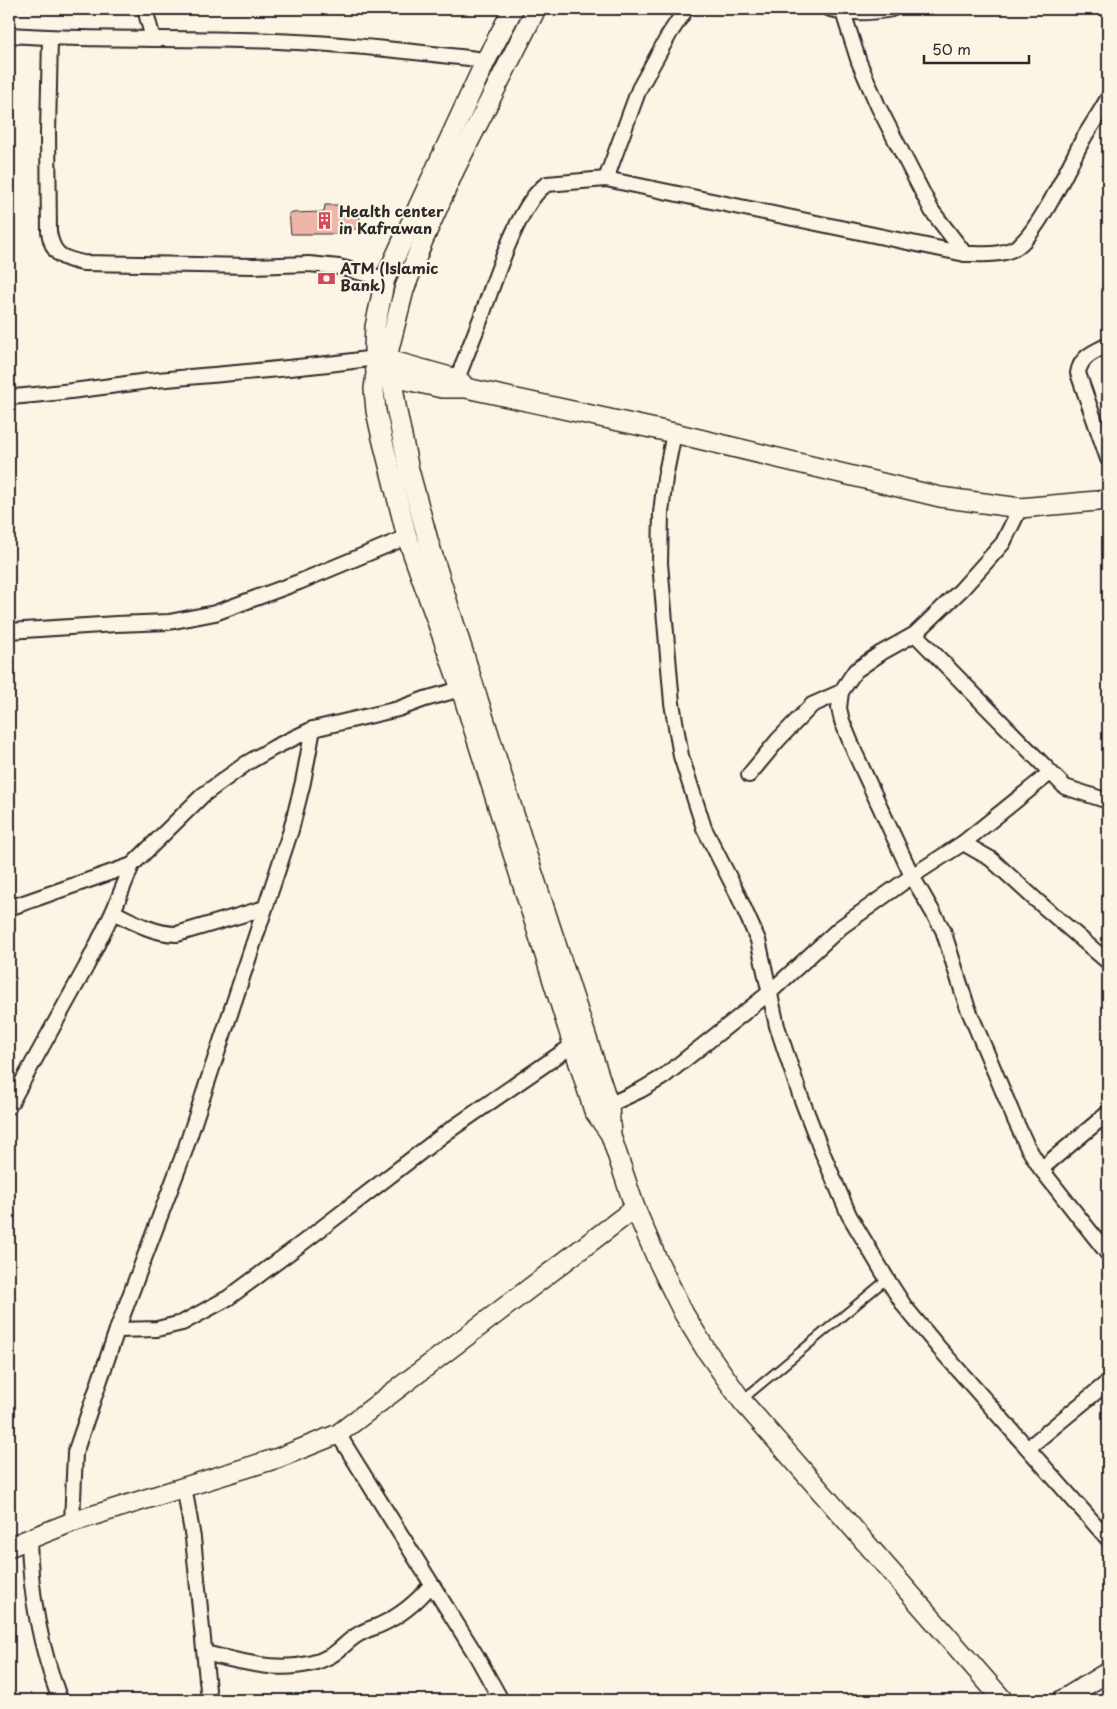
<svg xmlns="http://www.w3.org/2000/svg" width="1117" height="1709" viewBox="0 0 1117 1709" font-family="'Playpen Sans',sans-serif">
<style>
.building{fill:#efb5a7;stroke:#2b2b2b}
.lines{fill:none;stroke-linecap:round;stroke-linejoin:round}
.lane-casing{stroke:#2b2b2b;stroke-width:11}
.street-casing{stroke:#2b2b2b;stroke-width:18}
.secondary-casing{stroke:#2b2b2b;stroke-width:22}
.lane{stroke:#fcf5e5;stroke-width:7}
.street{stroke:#fcf5e5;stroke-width:14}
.secondary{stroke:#fcf5e5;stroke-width:19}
.labels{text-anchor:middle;stroke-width:4.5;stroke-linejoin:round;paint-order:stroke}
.poi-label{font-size:15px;font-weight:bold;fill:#2b2b2b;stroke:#fcf5e5;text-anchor:start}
</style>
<rect width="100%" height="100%" fill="#fcf5e5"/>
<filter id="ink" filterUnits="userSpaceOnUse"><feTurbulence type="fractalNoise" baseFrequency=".02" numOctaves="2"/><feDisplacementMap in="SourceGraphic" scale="10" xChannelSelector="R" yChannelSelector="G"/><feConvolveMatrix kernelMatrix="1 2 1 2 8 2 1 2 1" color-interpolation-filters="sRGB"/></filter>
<g filter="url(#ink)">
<!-- building -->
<path class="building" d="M325 205H342V211L359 210 361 229H340L339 234H291L289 213 324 212Z"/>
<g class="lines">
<defs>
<path id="lane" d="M742 1400 887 1279"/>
<g id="street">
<path d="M145 9 153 39"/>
<path d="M830 9C851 14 871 13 892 9"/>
<path d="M843 12 859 62 878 106 932 211 965 254"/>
<path d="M9 35C105 42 201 36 297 42 360 45 423 53 486 60"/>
<path d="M50 38 48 133 49 232C53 256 62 258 83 263L253 266 309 264 339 267 385 279"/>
<path d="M606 179 639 89 670 33 686 9"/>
<path d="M1108 345C1094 352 1081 356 1078 373L1108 459"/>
<path d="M457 379C465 359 473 338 481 318 493 285 519 201 547 184L606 179 965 254C982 254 1000 256 1015 248 1037 236 1069 166 1082 141 1090 127 1100 113 1108 98"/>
<path d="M9 397C56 394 102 387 148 381 224 373 300 369 375 358"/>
<path d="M674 433 665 478 661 513 660 563 672 703 681 756 704 828 737 893 758 940 777 1026 800 1095 820 1147 849 1215 887 1279 905 1307 939 1348 1108 1539"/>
<path d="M1020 508 1003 543 961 590 915 634 881 653 855 671 841 692 839 708 842 721 855 753 912 876 943 930 967 1006 1015 1120 1027 1146 1041 1169 1108 1254"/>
<path d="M9 631 116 624 169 622 215 613 299 582 407 537"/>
<path d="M915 634 1065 787 1108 801"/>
<path d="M749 775 778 740 812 705 841 692"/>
<path d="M963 843 991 859 1036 900 1108 962"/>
<path d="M9 908 132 865"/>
<path d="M113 912C133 922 155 934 177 934L265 908"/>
<path d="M9 1106 86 967 113 912 132 865 203 795 247 763 275 747 313 729 398 709 425 699 461 689"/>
<path d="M600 1109 641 1090 663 1077 769 993 841 927 912 876 963 843 1050 773"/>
<path d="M1041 1169 1108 1113"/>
<path d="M117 1330 157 1329 182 1323 228 1298 301 1244 447 1132 573 1045"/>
<path d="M338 1434 476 1655 501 1700"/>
<path d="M1028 1448 1108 1382"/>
<path d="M184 1486 193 1538 209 1700"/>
<path d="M72 1522 75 1453 117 1330 184 1153 291 830 303 782 313 729"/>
<path d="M29 1539C30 1594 41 1649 60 1700"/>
<path d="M205 1653C244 1663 294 1677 332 1655 342 1649 349 1639 359 1634 366 1630 373 1628 380 1625 400 1616 417 1602 431 1585"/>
</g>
<g id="secondary">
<path d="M513 9 486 60 385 279 375 327 374 348 376 373 374 389 376 411 382 438 407 537 461 689 594 1111 611 1135"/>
<path d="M536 9 455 169 422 243 404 290 389 349V360L397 412 409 470 428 540 525 849 609 1106 611 1136 635 1208 657 1259 684 1314 706 1350 742 1401 1003 1700"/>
<path d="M379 358 389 360 457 379 462 383"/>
<path d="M380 374 442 388H466L674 433 940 497 1020 508 1108 500"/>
<path d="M9 1547 72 1522 278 1458 338 1434 635 1208"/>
<path d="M1062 1700 1108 1672"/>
</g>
</defs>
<!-- lane casing -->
<use href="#lane" class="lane-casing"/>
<!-- street casing -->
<use href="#street" class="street-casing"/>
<!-- secondary casing -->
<use href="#secondary" class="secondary-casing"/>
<!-- lane -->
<use href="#lane" class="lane"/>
<!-- street -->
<use href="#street" class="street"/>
<!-- secondary -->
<use href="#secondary" class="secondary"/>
</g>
</g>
<!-- icons -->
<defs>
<symbol id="building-bare" viewBox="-9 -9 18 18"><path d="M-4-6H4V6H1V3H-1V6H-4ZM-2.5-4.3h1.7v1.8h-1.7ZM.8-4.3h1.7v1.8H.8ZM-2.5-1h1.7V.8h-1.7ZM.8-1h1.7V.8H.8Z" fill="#d1495b" stroke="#fcf5e5" stroke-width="2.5" paint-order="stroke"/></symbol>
<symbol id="bank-bare" viewBox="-9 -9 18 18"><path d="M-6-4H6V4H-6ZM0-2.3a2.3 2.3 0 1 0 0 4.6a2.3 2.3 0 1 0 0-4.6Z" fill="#d1495b" stroke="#fcf5e5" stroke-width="2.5" paint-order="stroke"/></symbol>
</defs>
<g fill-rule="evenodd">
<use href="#building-bare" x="312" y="208" width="25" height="25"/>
<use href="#bank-bare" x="314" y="266" width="25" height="25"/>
</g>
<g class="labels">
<!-- poi labels -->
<g class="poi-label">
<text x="339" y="217">Health center<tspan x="339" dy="17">in Kafrawan</tspan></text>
<text x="340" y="274">ATM (Islamic<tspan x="340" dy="17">Bank)</tspan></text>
</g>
</g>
<!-- margin -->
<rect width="1117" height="1709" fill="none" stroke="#fcf5e5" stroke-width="30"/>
<rect x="15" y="15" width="1087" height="1679" fill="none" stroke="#2b2b2b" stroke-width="2" filter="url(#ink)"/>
<!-- scale -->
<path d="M924 55v8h105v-8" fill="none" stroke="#2b2b2b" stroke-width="2.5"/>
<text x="932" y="55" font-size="15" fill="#2b2b2b" stroke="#fcf5e5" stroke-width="4" paint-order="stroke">50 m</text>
</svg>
